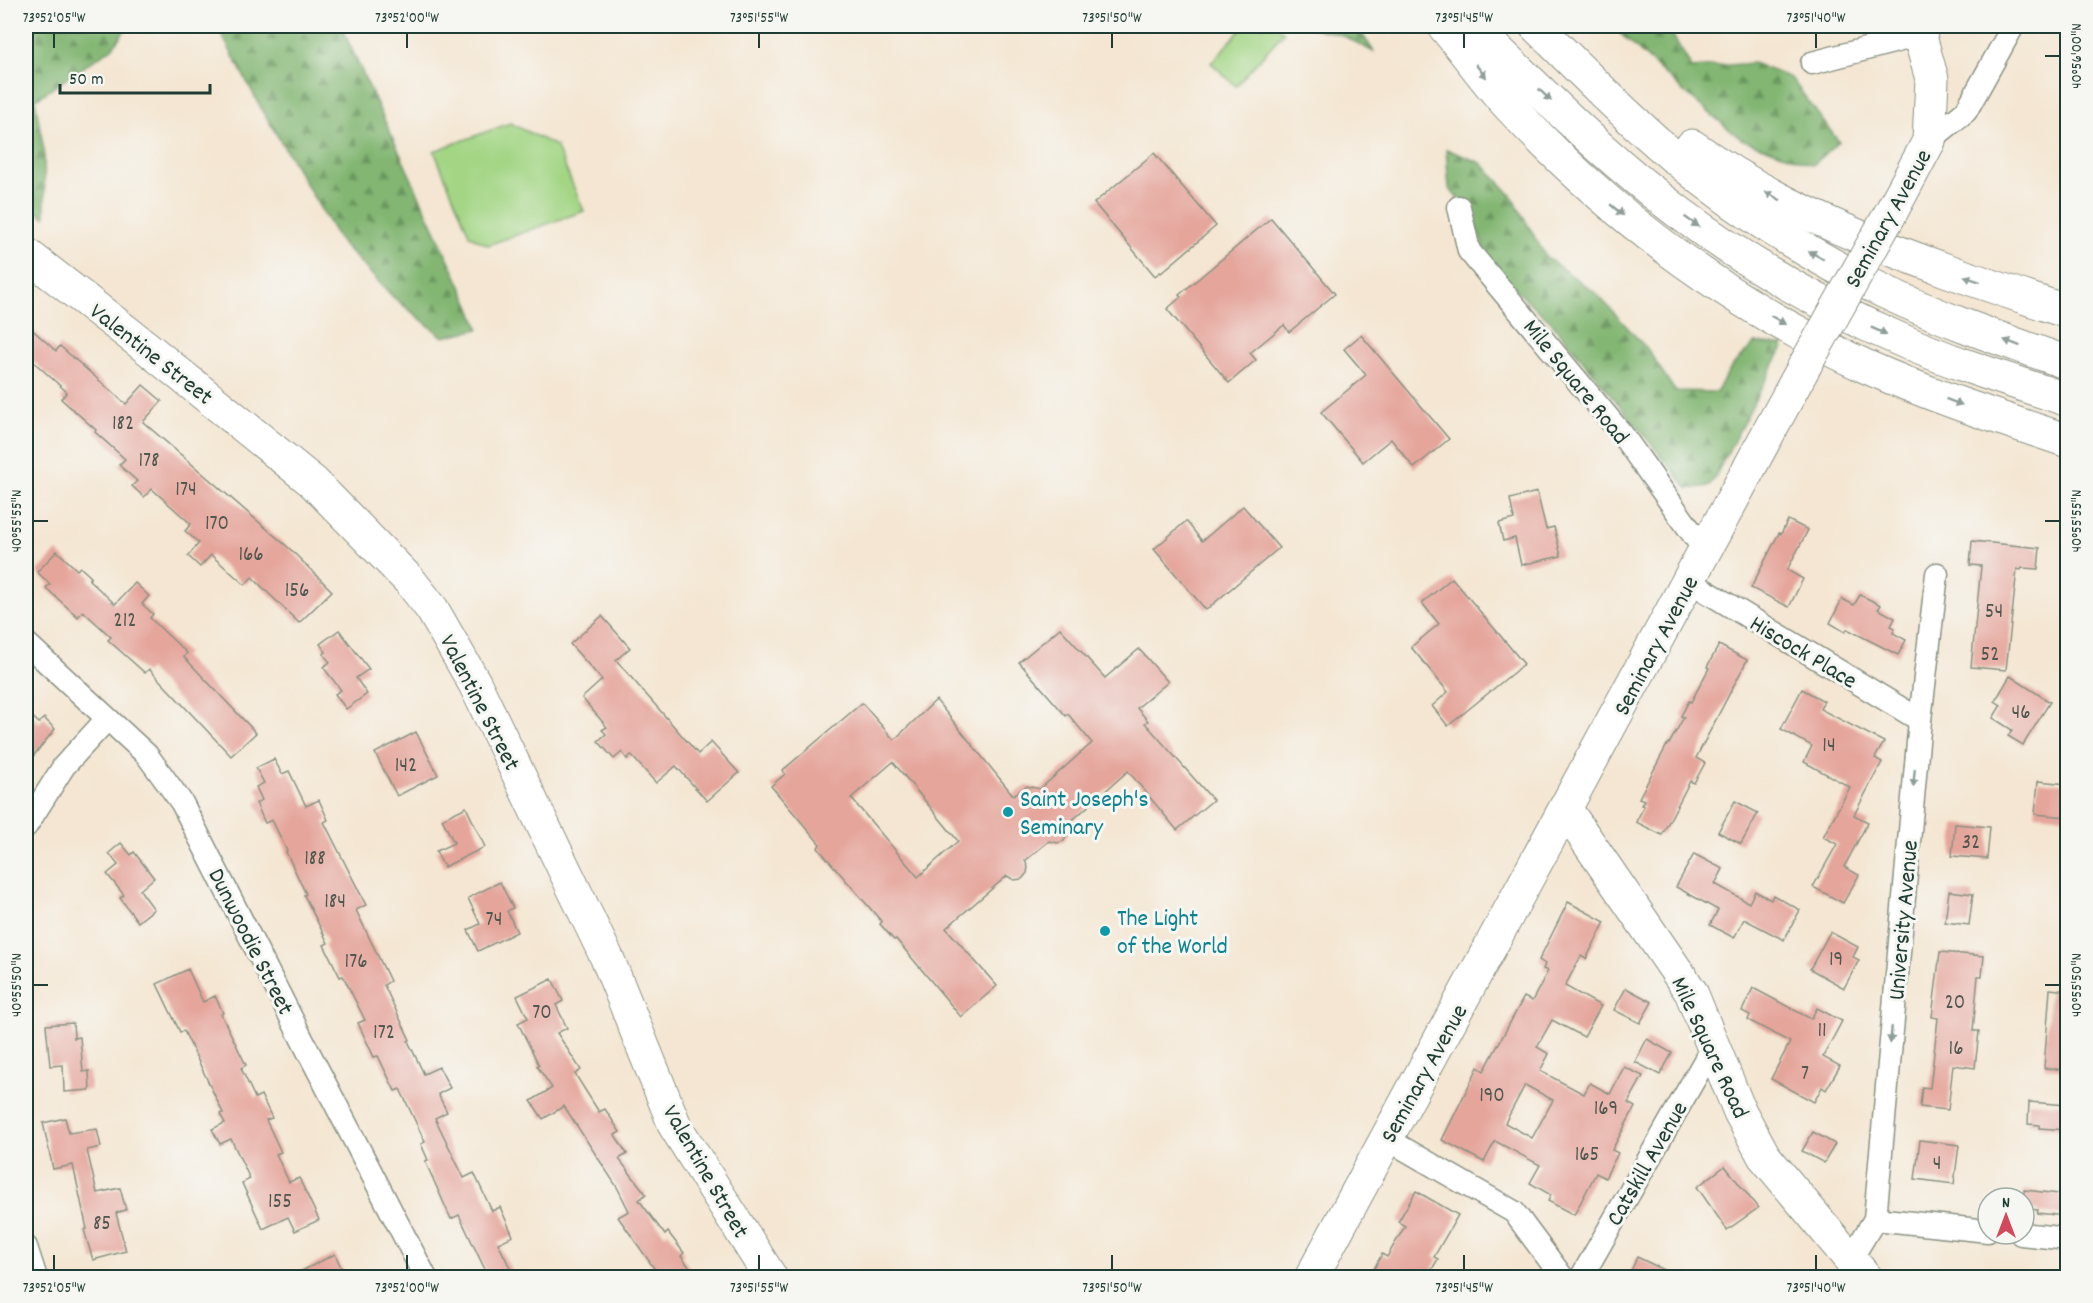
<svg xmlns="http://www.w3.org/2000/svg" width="2093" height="1303" viewBox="0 0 2093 1303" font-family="Dekko,sans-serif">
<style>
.forest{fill:url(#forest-firs);stroke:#507a53;stroke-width:1.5}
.garden{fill:#a3d584;stroke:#61895c;stroke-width:1.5}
.building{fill:#e5a59b;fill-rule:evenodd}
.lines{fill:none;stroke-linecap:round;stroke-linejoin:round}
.street-casing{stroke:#8a9283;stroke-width:25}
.secondary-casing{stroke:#8a9283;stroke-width:35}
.highway-casing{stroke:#8a9283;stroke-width:35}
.street{stroke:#fff;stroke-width:22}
.secondary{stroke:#fff;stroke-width:33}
.highway{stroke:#fff;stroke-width:33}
.secondary-bridge-casing{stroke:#8a9283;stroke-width:35;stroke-linecap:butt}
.secondary-bridge{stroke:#fff;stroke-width:33}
.oneway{fill:#8f9e9a}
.ticks{fill:none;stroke:#1f3d34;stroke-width:2}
.culture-dot{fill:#0f9aa8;stroke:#f6f6f2;stroke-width:2}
.labels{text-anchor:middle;stroke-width:6;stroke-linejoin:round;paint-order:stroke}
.number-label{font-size:21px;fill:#50574e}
.street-label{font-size:24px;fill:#1f3d34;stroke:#f6f6f2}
.culture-label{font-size:24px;fill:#0d838f;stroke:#f6f6f2;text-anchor:start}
.neatline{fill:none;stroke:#1f3d34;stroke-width:2}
.ticks-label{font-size:15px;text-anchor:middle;fill:#1f3d34}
</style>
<defs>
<pattern id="forest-firs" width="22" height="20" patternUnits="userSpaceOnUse" patternTransform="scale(1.5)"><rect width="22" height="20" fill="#82b672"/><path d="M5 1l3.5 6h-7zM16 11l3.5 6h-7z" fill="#6a955e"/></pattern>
</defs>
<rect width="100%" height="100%" fill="#f6f6f2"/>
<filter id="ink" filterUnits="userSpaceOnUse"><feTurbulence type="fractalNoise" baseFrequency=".0167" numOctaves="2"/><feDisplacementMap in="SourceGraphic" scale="12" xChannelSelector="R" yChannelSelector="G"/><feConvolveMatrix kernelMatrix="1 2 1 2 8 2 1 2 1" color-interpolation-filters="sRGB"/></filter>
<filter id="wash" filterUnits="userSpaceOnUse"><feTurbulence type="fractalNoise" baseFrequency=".008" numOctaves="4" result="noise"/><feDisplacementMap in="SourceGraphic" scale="24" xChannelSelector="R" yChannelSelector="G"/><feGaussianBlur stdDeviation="1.35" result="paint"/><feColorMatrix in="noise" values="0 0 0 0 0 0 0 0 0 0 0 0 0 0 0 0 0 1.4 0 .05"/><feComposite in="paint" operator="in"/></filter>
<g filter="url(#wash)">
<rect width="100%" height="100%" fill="#f4e6d2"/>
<!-- forest -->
<g class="forest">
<path d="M35 26H128L112 48 35 100 44 151 45 217 26 205V36Z"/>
<path d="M217 26H341L471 308 479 329 443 337 393 297 339 240 261 108Z"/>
<path d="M1304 26H1357L1374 52 1342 35Z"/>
<path d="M1612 26H1667L1692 68 1753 63 1791 78 1839 142 1813 165 1741 139 1684 92Z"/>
<path d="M1446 149 1481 163 1511 195 1546 257 1596 293 1648 350 1675 391 1716 392 1732 366 1755 343 1784 345 1710 486 1688 489 1553 324 1490 266 1473 217 1449 188Z"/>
</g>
<!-- garden -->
<g class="garden">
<path d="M1244 26H1277L1284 32 1236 86 1211 63Z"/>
<path d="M510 123 556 146 584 211 488 245 470 236 434 151Z"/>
</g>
<g id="blocks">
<!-- building -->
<g class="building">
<path d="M1154 153 1216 226 1161 273 1160 272 1155 276 1094 203Z"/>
<path d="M1271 218 1335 294 1289 332 1284 325 1250 353 1256 360 1229 383 1167 309 1181 297 1179 295Z"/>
<path d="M26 324 56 351 60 346 126 404 143 385 162 401 143 422 290 549 332 591 299 623 252 577 245 585 211 555 200 567 188 556 199 543 185 531 191 524 152 489 144 497 132 486 137 481 119 465 125 459 95 432 96 430 61 399 67 392 26 355Z"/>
<path d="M1361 335 1449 439 1414 468 1391 439 1363 462 1321 412 1366 375 1344 349Z"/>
<path d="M1537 492 1546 529 1554 527 1561 556 1521 565 1515 538 1503 541 1499 523 1514 519 1510 499Z"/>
<path d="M1243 506 1279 548 1206 610 1154 549 1186 521 1202 541Z"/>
<path d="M1788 520 1808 530 1787 570 1803 579 1789 607 1751 588 1779 533 1781 534Z"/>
<path d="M1972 541 2040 548 2038 569 2022 568 2021 570 2017 569 2006 670 1971 667 1981 566 1970 565Z"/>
<path d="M57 551 77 570 80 567 91 577 89 580 115 604 135 583 149 596 142 604 153 614 150 618 187 653 184 657 256 733 231 756 149 669 145 673 108 640 111 637 83 611 78 617 46 588 50 584 37 572Z"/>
<path d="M1452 578 1524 664 1448 726 1432 706 1448 692 1411 647 1439 624 1422 603Z"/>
<path d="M1860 595 1881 605 1878 609 1895 618 1891 626 1895 628 1893 633 1906 640 1898 655 1847 629 1845 632 1830 623 1842 599 1854 605Z"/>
<path d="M602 616 630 648 616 660 698 754 711 742 739 773 707 801 676 766 656 783 631 755 627 759 622 752 614 759 598 741 606 734 602 730 607 727 582 698 602 680 570 644Z"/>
<path d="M1060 628 1105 678 1139 649 1168 682 1137 708 1148 721 1145 723 1213 800 1177 830 1128 771 1067 825 1070 830 1064 841 1058 843 1049 841 1025 861 1028 867 1027 873 1022 879 1014 880 1007 876 946 928 997 986 961 1017 896 939 894 940 880 924 882 922 818 848 820 844 771 786 785 774 783 770 862 703 894 740 936 700 1013 795 1027 786 1040 789 1092 743 1068 714 1066 716 1019 662ZM893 762 958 841 918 877 851 798Z"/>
<path d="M339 630 369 669 356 678 367 694 346 709 335 694 341 690 323 667 330 662 323 654 326 652 320 644Z"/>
<path d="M1719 645 1747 660 1696 758 1705 763 1694 783 1690 781 1662 835 1636 822 1644 806 1641 805 1644 800 1639 798 1668 743 1669 744 1684 717 1681 716 1689 701 1691 702 1709 668 1707 667Z"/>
<path d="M2010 676 2050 702 2023 745 2008 736 2012 730 1993 718 2001 705 1995 701Z"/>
<path d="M1802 689 1824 701 1820 709 1884 742 1875 758 1882 762 1854 815 1868 822 1844 867 1859 875 1843 903 1813 887 1837 844 1823 837 1850 787 1804 762 1812 746 1781 729Z"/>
<path d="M26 711 39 723 44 718 55 729 26 765Z"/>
<path d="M416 732 438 775 397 796 375 753Z"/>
<path d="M274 759 282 774 289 771 306 806 319 800 328 820 324 822 366 905 356 910 390 981 384 985 410 1040 408 1041 424 1074 439 1067 450 1088 438 1094 447 1112 435 1118 464 1178 474 1173 492 1211 500 1207 513 1236 498 1243 515 1278H489L459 1215 451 1219 425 1161 428 1160 421 1144 425 1142 409 1108 400 1089 395 1091 378 1056 374 1057 358 1023 365 1020 343 976 340 977 324 945 328 943 304 895 306 894 286 852 287 851 272 820 265 823 256 803 262 800 256 787 264 783 256 768Z"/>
<path d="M2038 781 2067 784V817L2035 814Z"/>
<path d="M1735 801 1758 813 1741 844 1718 832Z"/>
<path d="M466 807 485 847 444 867 436 851 454 843 442 819Z"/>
<path d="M1955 824 1990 827 1987 859 1952 856Z"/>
<path d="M121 843 131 855 134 852 154 878 140 890 154 909 138 922 120 898 124 895 107 874 118 865 109 853Z"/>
<path d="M1694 854 1723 869 1715 884 1749 903 1755 891 1771 900 1773 895 1800 910 1784 940 1744 919 1734 938 1710 925 1718 910 1676 887Z"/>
<path d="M500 882 513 908 507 911 517 932 478 951 468 930 480 924 468 898Z"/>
<path d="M1949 891 1973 894 1969 925 1945 922Z"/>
<path d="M1568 902 1605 922 1586 959 1581 956 1565 986 1601 1006 1584 1037 1552 1020 1537 1047 1549 1054 1540 1071 1584 1094 1590 1083 1610 1094 1624 1067 1643 1076 1628 1103 1635 1107 1612 1150 1618 1153 1605 1178 1596 1173 1574 1215 1548 1201 1551 1195 1530 1183 1540 1165 1495 1141 1484 1162 1442 1140 1478 1067 1484 1071 1524 997 1532 1001 1548 971 1543 969 1545 964 1539 960ZM1525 1085 1553 1100 1532 1138 1505 1123Z"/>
<path d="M1830 932 1858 947 1853 957 1859 960 1844 988 1810 969Z"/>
<path d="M1940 952 1984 956 1982 976H1978L1973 1031H1979L1975 1068 1953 1065 1948 1110 1920 1107 1922 1087 1930 1088 1938 1018 1932 1017Z"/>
<path d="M188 969 203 1002 215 996 223 1013 221 1014 246 1065 241 1068 255 1098 261 1095 272 1118 266 1120 281 1152 276 1154 289 1182 299 1178 319 1220 295 1231 288 1217 263 1229 242 1183 250 1179 231 1139 220 1144 212 1129 225 1123 220 1114 223 1113 184 1031 180 1032 157 984Z"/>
<path d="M552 979 563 1001 556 1005 567 1028 557 1033 581 1070 575 1074 599 1112 605 1109 620 1132 615 1135 627 1154 619 1159 646 1194 639 1200 665 1235 668 1232 684 1253 681 1256 697 1278H661L618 1217 629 1211 617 1187 564 1106 543 1119 531 1101 552 1088 537 1066 539 1065 518 1023 528 1018 517 996Z"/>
<path d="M1626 988 1652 1002 1640 1023 1614 1010Z"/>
<path d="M1753 988 1811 1019 1817 1008 1842 1021 1823 1057 1840 1066 1826 1090 1822 1087 1814 1102 1771 1079 1790 1042 1748 1020 1750 1015 1742 1011Z"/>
<path d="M2050 989 2067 991V1070L2044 1068Z"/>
<path d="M73 1023 74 1038 80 1037 83 1072 89 1071 90 1090 64 1092 63 1065 50 1066 46 1025Z"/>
<path d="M1647 1039 1672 1053 1660 1075 1635 1062Z"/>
<path d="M2029 1102 2067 1105V1130L2039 1128V1125L2028 1124Z"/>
<path d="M65 1118 69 1133 97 1129 101 1147 87 1150 97 1193 120 1188 126 1210 116 1213 126 1251 93 1260 84 1230 87 1229 73 1165 53 1169 43 1123Z"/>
<path d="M1813 1132 1835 1144 1824 1163 1802 1151Z"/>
<path d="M1920 1140 1959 1145 1954 1184 1915 1179Z"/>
<path d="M1725 1166 1758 1208 1727 1230 1697 1187Z"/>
<path d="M2024 1190 2067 1195V1216L2037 1213 2038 1210 2024 1209Z"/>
<path d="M1416 1191 1458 1215 1434 1257 1438 1259 1427 1278H1369L1382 1254 1387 1257 1405 1226 1398 1222Z"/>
<path d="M335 1254 346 1278H288Z"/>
<path d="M1637 1257 1681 1278H1628Z"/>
</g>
</g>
</g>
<g filter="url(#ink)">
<use href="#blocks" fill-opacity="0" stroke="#8a9283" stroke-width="1.5"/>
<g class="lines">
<defs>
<g id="street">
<path d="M1812 63 1920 35"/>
<path d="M1929 141 1966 111 2013 26"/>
<path d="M1459 207 1469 251 1621 433 1705 551"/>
<path d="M1689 581 1920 720"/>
<path d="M26 643 147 755 182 803 308 1051 426 1278"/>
<path d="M26 826 64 766 107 719"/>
<path d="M1387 1139 1514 1212 1563 1278"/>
<path d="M1875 1219 1988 1231"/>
<path d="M2021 1234 2068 1239"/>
<path d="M26 1247 36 1278"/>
<path d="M1851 1259 1875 1219 1920 720 1937 574"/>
<path d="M1581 1278 1712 1048"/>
</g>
<g id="secondary">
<path d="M1889 216 1929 141 1932 79 1917 26"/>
<path d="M26 254 146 347 313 482 410 581 432 609 475 684 608 960 675 1126 771 1278"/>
<path d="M1566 810 1691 992 1740 1112 1764 1156 1866 1278"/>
<path d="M1311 1278 1804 367"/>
</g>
<g id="highway">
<path d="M1444 26C1466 52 1486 81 1510 107 1611 216 1731 305 1867 367 1932 396 2000 418 2068 441"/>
<path d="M1472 26C1539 89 1603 156 1677 211 1746 263 1822 306 1901 340 1955 364 2012 381 2068 400"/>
<path d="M1536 26C1581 70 1625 116 1674 157 1738 210 1810 256 1885 292 1944 320 2006 341 2068 363"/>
<path d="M1692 146C1804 226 1939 268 2068 312"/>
</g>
</defs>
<!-- street casing -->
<use href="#street" class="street-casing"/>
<!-- secondary casing -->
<use href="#secondary" class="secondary-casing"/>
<!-- highway casing -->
<use href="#highway" class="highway-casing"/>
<!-- street -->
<use href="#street" class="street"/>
<!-- secondary -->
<use href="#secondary" class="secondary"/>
<!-- highway -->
<use href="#highway" class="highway"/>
<defs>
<path id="secondary-bridge" d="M1804 367 1889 216"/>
</defs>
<!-- secondary-bridge casing -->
<use href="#secondary-bridge" class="secondary-bridge-casing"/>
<!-- secondary-bridge -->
<use href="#secondary-bridge" class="secondary-bridge"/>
</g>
<!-- one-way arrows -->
<defs><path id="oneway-solid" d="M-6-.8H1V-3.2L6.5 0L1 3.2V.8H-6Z" transform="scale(1.5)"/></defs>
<g class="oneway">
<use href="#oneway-solid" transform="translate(1481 71) rotate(51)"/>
<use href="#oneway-solid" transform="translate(1545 95) rotate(44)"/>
<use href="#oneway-solid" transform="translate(1773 196) rotate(-152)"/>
<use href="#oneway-solid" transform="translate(1617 210) rotate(40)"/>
<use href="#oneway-solid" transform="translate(1692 222) rotate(35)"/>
<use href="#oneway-solid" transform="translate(1816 255) rotate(-150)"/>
<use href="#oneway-solid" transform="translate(1972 279) rotate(-161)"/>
<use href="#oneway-solid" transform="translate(1778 320) rotate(30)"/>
<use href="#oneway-solid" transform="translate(1879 331) rotate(24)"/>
<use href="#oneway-solid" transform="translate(2012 343) rotate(-159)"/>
<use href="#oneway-solid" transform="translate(1954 402) rotate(20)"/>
<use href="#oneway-solid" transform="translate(1914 778) rotate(95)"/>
<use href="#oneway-solid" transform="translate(1891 1035) rotate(95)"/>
</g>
</g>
<!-- ticks -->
<path class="ticks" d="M54 33V48M407 33V48M759 33V48M1112 33V48M1464 33V48M1816 33V48M2045 56H2060M33 521H48M2045 521H2060M33 985H48M2045 985H2060M54 1255V1270M407 1255V1270M759 1255V1270M1112 1255V1270M1464 1255V1270M1816 1255V1270"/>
<!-- markers -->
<g class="culture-dot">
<circle cx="1008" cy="812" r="6"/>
<circle cx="1105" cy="931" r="6"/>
</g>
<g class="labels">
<!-- number labels -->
<g class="number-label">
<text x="123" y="429">182</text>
<text x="149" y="466">178</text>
<text x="186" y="495">174</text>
<text x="217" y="529">170</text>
<text x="251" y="560">166</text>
<text x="297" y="596">156</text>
<text x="1994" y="617">54</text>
<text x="125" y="626">212</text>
<text x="1990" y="660">52</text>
<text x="2021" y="718">46</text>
<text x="1829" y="751">14</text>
<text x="406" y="771">142</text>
<text x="1971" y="848">32</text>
<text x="315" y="864">188</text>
<text x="335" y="907">184</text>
<text x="494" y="925">74</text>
<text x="1836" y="965">19</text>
<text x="356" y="967">176</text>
<text x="1955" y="1008">20</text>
<text x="542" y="1018">70</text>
<text x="1822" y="1036">11</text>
<text x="384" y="1038">172</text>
<text x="1956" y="1054">16</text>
<text x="1805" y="1079">7</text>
<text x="1492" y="1101">190</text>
<text x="1606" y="1114">169</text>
<text x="1587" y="1160">165</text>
<text x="1937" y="1169">4</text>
<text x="280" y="1207">155</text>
<text x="102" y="1229">85</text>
</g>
<!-- street labels -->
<g class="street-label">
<text transform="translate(1887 218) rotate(-61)" y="8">Seminary Avenue</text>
<text transform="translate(152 353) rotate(38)" y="8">Valentine Street</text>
<text transform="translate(1577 381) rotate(51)" y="8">Mile Square Road</text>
<text transform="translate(1655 645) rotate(-62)" y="8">Seminary Avenue</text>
<text transform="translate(1804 651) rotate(31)" y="8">Hiscock Place</text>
<text transform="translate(481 702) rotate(63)" y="8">Valentine Street</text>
<text transform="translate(1902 920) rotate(-85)" y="8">University Avenue</text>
<text transform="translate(252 941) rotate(63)" y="8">Dunwoodie Street</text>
<text transform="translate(1711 1047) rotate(65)" y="8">Mile Square Road</text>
<text transform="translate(1423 1073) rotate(-61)" y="8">Seminary Avenue</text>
<text transform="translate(1646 1163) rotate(-60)" y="8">Catskill Avenue</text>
<text transform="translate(707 1171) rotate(60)" y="8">Valentine Street</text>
</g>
<!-- culture labels -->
<g class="culture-label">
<text x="1020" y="806">Saint Joseph's<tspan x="1020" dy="28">Seminary</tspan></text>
<text x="1117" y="925">The Light<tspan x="1117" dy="28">of the World</tspan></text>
</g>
</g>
<!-- margin -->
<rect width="2093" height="1303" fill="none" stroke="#f6f6f2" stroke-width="66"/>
<!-- north arrow -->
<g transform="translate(2006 1216)"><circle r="28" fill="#f6f6f2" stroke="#a0aca6" stroke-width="1.5"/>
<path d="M0-4.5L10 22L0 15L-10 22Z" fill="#d1495b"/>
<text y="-9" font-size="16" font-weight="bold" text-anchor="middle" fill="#1f3d34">N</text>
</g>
<!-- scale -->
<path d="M60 84v9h150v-9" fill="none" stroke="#1f3d34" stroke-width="3"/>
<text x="69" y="84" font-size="18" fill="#1f3d34" stroke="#f6f6f2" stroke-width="4.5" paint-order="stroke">50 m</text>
<rect x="33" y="33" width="2027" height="1237" class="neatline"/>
<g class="ticks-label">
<text x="54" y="22">73°52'05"W</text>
<text x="407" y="22">73°52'00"W</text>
<text x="759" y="22">73°51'55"W</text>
<text x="1112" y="22">73°51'50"W</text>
<text x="1464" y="22">73°51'45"W</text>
<text x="1816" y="22">73°51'40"W</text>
<text transform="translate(2076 56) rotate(-90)" y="5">40°56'00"N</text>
<text transform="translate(16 521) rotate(-90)" y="5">40°55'55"N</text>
<text transform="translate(2076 521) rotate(-90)" y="5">40°55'55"N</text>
<text transform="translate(16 985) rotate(-90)" y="5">40°55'50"N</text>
<text transform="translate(2076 985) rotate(-90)" y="5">40°55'50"N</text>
<text x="54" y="1292">73°52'05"W</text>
<text x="407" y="1292">73°52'00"W</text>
<text x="759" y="1292">73°51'55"W</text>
<text x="1112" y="1292">73°51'50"W</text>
<text x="1464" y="1292">73°51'45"W</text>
<text x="1816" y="1292">73°51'40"W</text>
</g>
</svg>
